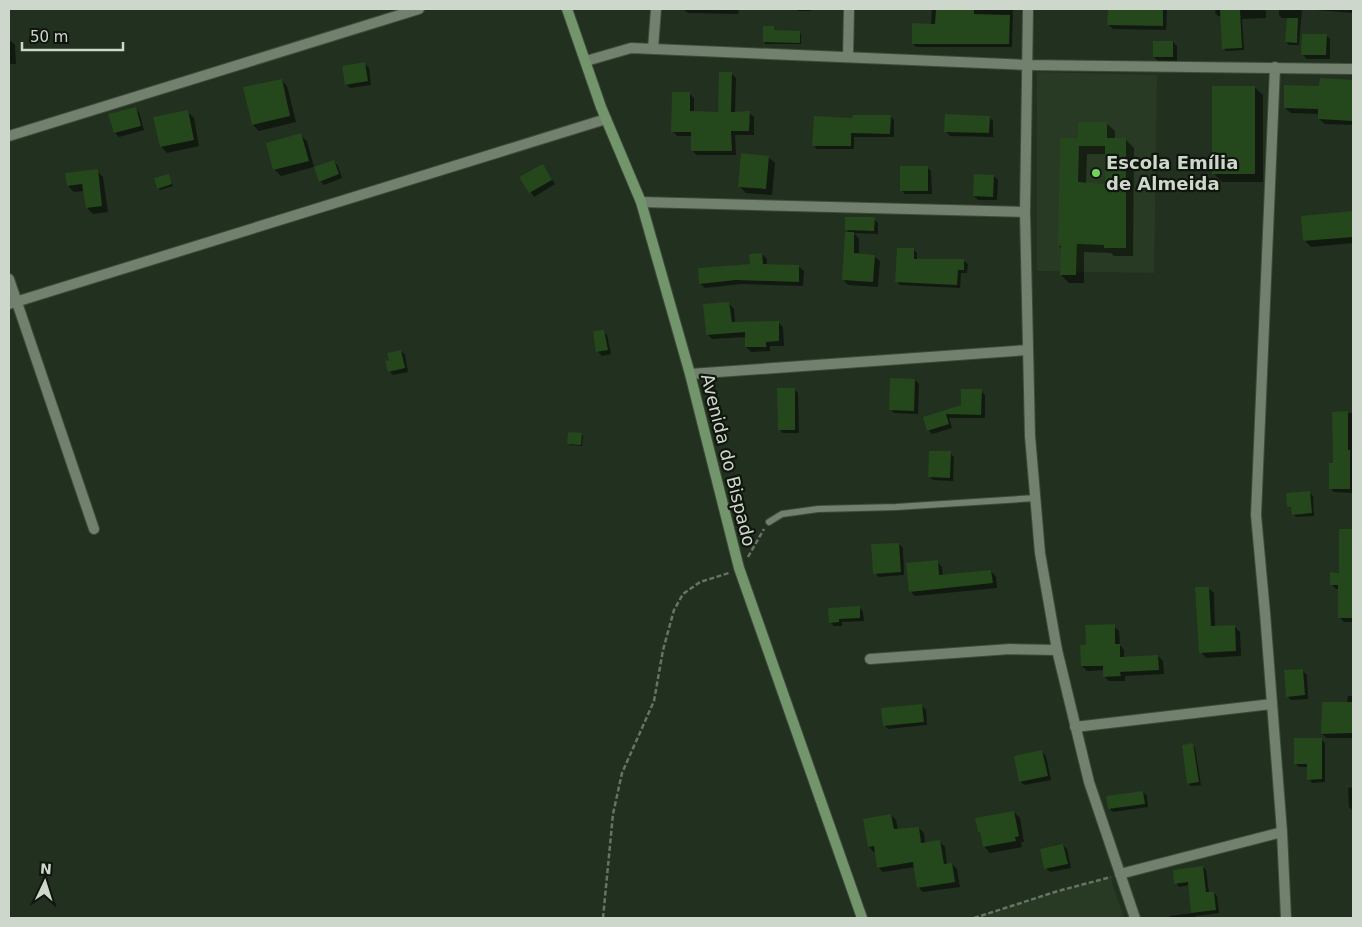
<svg xmlns="http://www.w3.org/2000/svg" width="1362" height="927" viewBox="0 0 1362 927" font-family="'DejaVu Sans',sans-serif">
<style>
.built{fill:#283a23}
.shadow{fill:#0007;fill-rule:evenodd}
.building{fill:#24471c;fill-rule:evenodd}
.lines{fill:none;stroke-linecap:round;stroke-linejoin:round}
.lane-casing{stroke:#3e4a3b;stroke-width:8}
.street-casing{stroke:#3e4a3b;stroke-width:12}
.secondary-casing{stroke:#3e4a3b;stroke-width:12}
.path{stroke:#677364;stroke-width:2.5;stroke-dasharray:5 2.5;stroke-linecap:butt}
.lane{stroke:#71816d;stroke-width:6}
.street{stroke:#71816d;stroke-width:10}
.secondary{stroke:#73956b;stroke-width:10}
.poi-dot{fill:#73d25c;stroke:#10160e;stroke-width:2}
.labels{text-anchor:middle;stroke-width:4.5;stroke-linejoin:round;paint-order:stroke}
.poi-label{font-size:18px;font-weight:bold;fill:#ced7cc;stroke:#10160e;text-anchor:start}
.street-label{font-size:18px;fill:#ced7cc;stroke:#10160e}
</style>
<rect width="100%" height="100%" fill="#22301f"/>
<!-- built -->
<g class="built">
<path d="M1037 72 1157 75 1154 273 1037 271Z"/>
<path d="M1110 877 1124 918H974L1058 891Z"/>
</g>
<!-- shadow -->
<g class="shadow">
<path d="M683 9H739L738 14 688 13Z"/>
<path d="M796 9H811V11H798Z"/>
<path d="M932 9H1013L1012 47H916L913 44 931 25Z"/>
<path d="M1110 9H1167L1166 30 1113 29 1109 25Z"/>
<path d="M1216 9H1264L1266 11V18L1242 19 1244 50 1226 51 1223 48 1221 16H1218L1215 13Z"/>
<path d="M1279 9H1353V13L1302 9 1299 45H1289L1286 42 1288 18H1282L1279 15Z"/>
<path d="M773 28 775 31 799 32 801 34V44H765L764 42Z"/>
<path d="M1326 35 1330 39V59H1307L1303 55Z"/>
<path d="M11 41 15 45 16 64H9V42Z"/>
<path d="M1173 42 1177 46V61H1158L1154 57Z"/>
<path d="M365 64 369 68 371 85 350 88 346 84Z"/>
<path d="M731 73 736 78 735 113H749L754 117V135H735L736 155H697L692 151V136H677L673 131 690 94 694 98V113H719Z"/>
<path d="M281 80 287 86 296 122 259 131 253 125Z"/>
<path d="M1321 80 1353 81V125L1325 124 1319 119 1320 114 1291 113 1285 108 1321 87Z"/>
<path d="M1254 87 1263 95V182H1222L1214 174Z"/>
<path d="M135 108 139 112 144 130 119 137 115 133 110 115Z"/>
<path d="M187 111 194 118 199 146 167 153 161 146Z"/>
<path d="M890 116 894 120V137H854V149H817L813 145 854 120Z"/>
<path d="M989 117 993 121V137L950 136 946 132Z"/>
<path d="M1106 123 1115 131V139L1126 140 1134 148 1133 256H1114L1111 253 1084 252V283H1069L1061 275 1062 249 1059 246 1079 140ZM1087 154H1106V185L1086 184Z"/>
<path d="M300 135 307 141 314 167 281 176 275 170 267 144Z"/>
<path d="M768 157 775 163 772 195 746 193 739 186Z"/>
<path d="M334 162 338 166 342 178 324 185 320 181Z"/>
<path d="M543 166 555 184 534 197 521 178Z"/>
<path d="M927 167 931 171 932 194H905L901 190Z"/>
<path d="M97 171 103 177 108 212 93 214 87 208 85 191 74 192 68 186Z"/>
<path d="M169 175 173 186 160 190 158 188Z"/>
<path d="M994 176 998 180 997 200H978L974 196Z"/>
<path d="M1353 212V243L1311 247 1305 241 1302 217Z"/>
<path d="M874 219 878 223V234L854 233 859 239V255L874 256 880 261 878 287 848 285 843 279 850 233 846 229Z"/>
<path d="M914 250 917 253V260L964 261 968 264 967 273H961L960 288 900 285 897 282Z"/>
<path d="M762 254 767 259V266L799 267 804 271 803 286 741 284 705 288 700 283 751 266Z"/>
<path d="M729 304 734 309 735 323 778 322 783 327 784 346H770V351L751 352 746 347V337L712 339 707 334Z"/>
<path d="M1353 310V359L1352 329Z"/>
<path d="M603 331 607 335 611 354 602 356 598 352 594 332Z"/>
<path d="M401 351 405 355 408 372 393 375 389 371 390 361Z"/>
<path d="M915 380 919 384 918 414 894 413 890 409Z"/>
<path d="M794 389 798 393 799 433H783L779 429Z"/>
<path d="M981 391 985 395V418H949L952 428 932 434 928 430 924 418 962 406Z"/>
<path d="M1333 413H1353V493L1334 492 1330 488 1334 464Z"/>
<path d="M582 434 583 436 582 446 570 445 568 443Z"/>
<path d="M950 453 954 457 953 481 933 480 929 476Z"/>
<path d="M1310 493 1313 496 1314 516 1296 517 1293 514V509L1288 506Z"/>
<path d="M1352 530 1353 531V622H1344L1339 617V589H1336L1331 584 1340 574Z"/>
<path d="M899 544 903 548 904 575 879 577 875 573Z"/>
<path d="M937 562 942 567 943 576 991 571 996 577 997 588 915 596 910 591Z"/>
<path d="M1208 588 1214 593 1215 627 1234 626 1240 632 1241 656 1206 658 1201 652Z"/>
<path d="M860 608 863 612 864 621 842 622V626H834L830 622Z"/>
<path d="M1114 626 1119 631 1120 645 1124 650V658L1158 656 1163 661 1164 674 1125 676V681H1109L1104 676V670L1087 671 1082 666 1087 646Z"/>
<path d="M1303 671 1307 675 1308 699 1291 700 1287 696Z"/>
<path d="M1348 696H1353V738H1327L1322 734 1347 703Z"/>
<path d="M922 706 926 710 927 725 888 729 884 725Z"/>
<path d="M1322 740 1325 743V782L1312 783 1309 779 1308 767H1299L1295 763Z"/>
<path d="M1192 745 1195 748 1201 785 1191 786 1188 783Z"/>
<path d="M1042 752 1046 756 1051 780 1024 785 1020 781Z"/>
<path d="M1353 787V811L1349 807 1348 788Z"/>
<path d="M1143 792 1147 796 1148 807 1113 812 1109 808Z"/>
<path d="M1014 812 1020 818 1024 842H1021L1022 847 990 853 984 846 982 834 979 831Z"/>
<path d="M891 815 896 820 898 830 919 828 924 833 925 844 940 842 945 847 947 865 952 864 957 869 960 887 923 892 918 887 915 867 883 872 878 867 876 851 874 852 869 847Z"/>
<path d="M1063 845 1067 849 1071 868 1050 872 1046 868Z"/>
<path d="M1203 867 1206 870 1209 893H1214L1217 896 1219 913 1196 916V918H1169V916L1193 913 1189 885 1179 887 1176 883Z"/>
</g>
<!-- building -->
<g class="building">
<path d="M936 9H974V14L1010 15 1009 44H912V23L935 24Z"/>
<path d="M1108 9H1163V26L1107 25Z"/>
<path d="M1220 9H1240L1242 48 1222 49Z"/>
<path d="M1287 18H1298L1297 43 1285 42Z"/>
<path d="M763 26H774V30L800 31V43L763 42Z"/>
<path d="M1302 34H1327L1326 55H1301Z"/>
<rect x="1153" y="41" width="20" height="16"/>
<path d="M365 62 368 81 345 85 342 66Z"/>
<path d="M719 72H732L731 112 750 111 749 131H731L732 151H691V132H671L672 92H690V111L718 112Z"/>
<path d="M1320 78 1353 80V121L1318 119V109L1284 108V85L1319 86Z"/>
<path d="M282 79 290 116 252 125 243 87Z"/>
<rect x="1212" y="86" width="43" height="88"/>
<path d="M136 107 141 126 114 133 108 114Z"/>
<path d="M188 110 194 140 160 147 153 117Z"/>
<path d="M945 114 990 116 989 133 944 132Z"/>
<path d="M853 115H891L890 134 851 133V146H812L814 116 852 118Z"/>
<path d="M1078 122H1107V138H1126V248H1104V245L1077 244 1076 275H1060L1061 246H1058L1060 138H1078ZM1079 146H1105V184L1078 182Z"/>
<path d="M301 133 309 161 273 170 266 143Z"/>
<path d="M741 153 769 156 766 189 738 187Z"/>
<path d="M334 160 339 174 319 182 314 167Z"/>
<path d="M543 164 552 180 529 193 519 177Z"/>
<rect x="900" y="166" width="28" height="25"/>
<path d="M98 169 102 206 86 208 82 184 67 186 65 173Z"/>
<path d="M169 174 172 184 157 189 154 178Z"/>
<path d="M974 174 994 175 993 197 973 196Z"/>
<path d="M1353 211V237L1303 241 1301 216Z"/>
<path d="M845 217H875L874 231 845 230Z"/>
<path d="M845 232H854V253L875 255 873 282 842 280Z"/>
<path d="M897 248H914V259H964V270H958L957 285 895 282Z"/>
<path d="M762 253 763 264 799 265V282L736 280 699 284 698 268 750 264 749 254Z"/>
<path d="M729 302 732 322 779 321V341L766 342V347H745V332L706 335 703 304Z"/>
<path d="M604 330 608 350 596 352 593 331Z"/>
<path d="M401 350 405 368 388 372 385 361 389 360 387 353Z"/>
<path d="M890 378 915 379 914 411 889 410Z"/>
<path d="M777 388H795V430H778Z"/>
<path d="M961 389H982L981 415 946 414 949 424 927 431 923 417 961 405Z"/>
<path d="M1348 411V450H1350V489H1329V463H1333L1332 412Z"/>
<path d="M568 432 582 433 581 445 567 444Z"/>
<path d="M929 451H951L950 478 928 477Z"/>
<path d="M1310 491 1312 513 1292 515 1291 507H1287L1286 493Z"/>
<path d="M1339 529H1352L1353 618H1338V585H1330V572L1339 573Z"/>
<path d="M899 543 901 572 873 574 871 544Z"/>
<path d="M938 560 939 575 991 570 993 583 909 592 906 563Z"/>
<path d="M1195 587H1209L1211 626 1235 625 1236 651 1199 653Z"/>
<path d="M860 606V618L839 619V622L829 623 828 608Z"/>
<path d="M1115 624V644H1120V657L1158 655 1159 670 1120 672 1121 676 1103 677V666H1081L1080 645H1086L1085 625Z"/>
<path d="M1303 669 1305 695 1286 697 1284 670Z"/>
<path d="M1322 702H1353V733L1321 734Z"/>
<path d="M922 704 924 722 883 726 881 708Z"/>
<path d="M1294 738H1322V779L1307 780V764H1294Z"/>
<path d="M1193 743 1199 782 1187 784 1182 745Z"/>
<path d="M1042 750 1048 776 1019 782 1014 756Z"/>
<path d="M1143 791 1145 804 1108 809 1106 796Z"/>
<path d="M1014 811 1019 836 1015 837 1016 841 983 847 980 832H978L975 818Z"/>
<path d="M891 814 894 829 919 827 921 843 940 840 944 864 952 863 955 882 917 888 913 862 877 868 874 846 868 847 863 819Z"/>
<path d="M1063 844 1068 864 1044 869 1040 849Z"/>
<path d="M1203 866 1206 892H1214L1216 910 1191 913 1188 882 1174 884 1173 870Z"/>
</g>
<g class="lines">
<defs>
<path id="lane" d="M769 522 782 514 818 509 896 507 1036 498"/>
<g id="street">
<path d="M1028 9 1025 212 1030 436 1040 553 1057 650 1089 782 1135 918"/>
<path d="M653 49 656 9"/>
<path d="M848 57 849 9"/>
<path d="M586 61 631 48 1027 65 1353 69"/>
<path d="M1275 67 1256 515 1265 613 1282 832 1286 918"/>
<path d="M9 136 419 9"/>
<path d="M641 202 1025 212"/>
<path d="M9 279 94 529"/>
<path d="M9 304 606 119"/>
<path d="M690 374 1028 350"/>
<path d="M870 659 1010 649 1057 650"/>
<path d="M1075 727 1272 704"/>
<path d="M1120 874 1282 832"/>
</g>
<path id="secondary" d="M567 9 601 107 641 202 690 374 739 568 862 918"/>
</defs>
<!-- lane casing -->
<use href="#lane" class="lane-casing"/>
<!-- street casing -->
<use href="#street" class="street-casing"/>
<!-- secondary casing -->
<use href="#secondary" class="secondary-casing"/>
<!-- path -->
<g class="path">
<path d="M748 557 764 529"/>
<path d="M603 918 613 814 622 773 654 701 663 650 674 610 683 594 700 582 729 573"/>
<path d="M974 918 1058 891 1111 877"/>
</g>
<!-- lane -->
<use href="#lane" class="lane"/>
<!-- street -->
<use href="#street" class="street"/>
<!-- secondary -->
<use href="#secondary" class="secondary"/>
</g>
<!-- markers -->
<circle class="poi-dot" cx="1096" cy="173" r="5"/>
<g class="labels">
<!-- poi labels -->
<g class="poi-label">
<text x="1106" y="169">Escola Emília<tspan x="1106" dy="21">de Almeida</tspan></text>
</g>
<!-- street labels -->
<g class="street-label">
<text transform="translate(728 460) rotate(76)" y="6">Avenida do Bispado</text>
</g>
</g>
<!-- border -->
<rect width="1362" height="927" fill="none" stroke="#ced7cc" stroke-width="20"/>
<!-- north arrow -->
<g transform="translate(45 882) rotate(4)" stroke="#10160e" stroke-width="4" paint-order="stroke">
<path d="M0-4L9 19L0 12L-9 19Z" fill="#ced7cc"/>
<text y="-8" font-size="14" font-weight="bold" text-anchor="middle" fill="#ced7cc">N</text>
</g>
<!-- scale -->
<path d="M22 42v8h101v-8" fill="none" stroke="#ced7cc" stroke-width="2.5"/>
<text x="30" y="42" font-size="15" fill="#ced7cc" stroke="#10160e" stroke-width="4" paint-order="stroke">50 m</text>
</svg>
